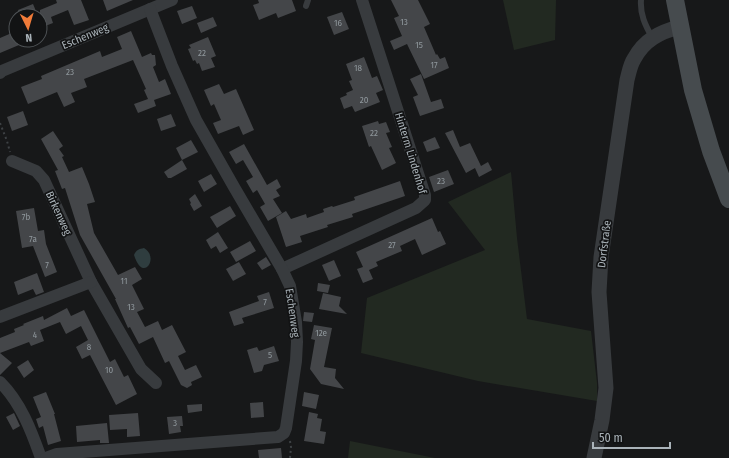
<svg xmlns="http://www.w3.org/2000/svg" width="729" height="458" viewBox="0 0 729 458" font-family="'Fira Sans Condensed',sans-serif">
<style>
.green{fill:#222921}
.water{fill:#2f3d3f}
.building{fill:#444649}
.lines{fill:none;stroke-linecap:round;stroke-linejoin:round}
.path{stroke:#3e4245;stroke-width:2;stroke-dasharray:2 3;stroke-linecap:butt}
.service{stroke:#383b3e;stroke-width:6}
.minor{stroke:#383b3e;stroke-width:12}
.tertiary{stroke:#383b3e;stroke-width:15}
.secondary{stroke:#464b4e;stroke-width:18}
.labels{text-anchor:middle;stroke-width:3.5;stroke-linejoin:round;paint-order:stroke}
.number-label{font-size:9px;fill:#90989d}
.street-label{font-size:11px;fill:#aab3b9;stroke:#121314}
</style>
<rect width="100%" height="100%" fill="#171819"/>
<!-- green -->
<g class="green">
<path d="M503 0H556L555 40 514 50Z"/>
<path d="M511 172 517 238 527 319 591 331 597 383V401L478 381 361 353 367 298 485 250 448 202Z"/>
<path d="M350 441 435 458H348Z"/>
</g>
<!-- water -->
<path class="water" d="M144 248C160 257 143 284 134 255 136 250 139 249 144 248Z"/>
<!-- building -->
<g class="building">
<path d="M56 0H81L89 20 74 25 68 10 51 17 53 23 40 28V10L57 3Z"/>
<path d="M103 0H133L107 11Z"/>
<path d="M258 0H292L296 11 278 18 276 13 259 20 253 5 259 3Z"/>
<path d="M391 0H418L430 24 424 27 436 55 437 54 440 59 445 57 449 68 424 79 407 44 394 50 390 41 402 36 394 18 399 16Z"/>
<path d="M33 4 38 16H20L18 10Z"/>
<path d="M192 6 197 18 182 24 177 11Z"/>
<path d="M342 12 349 29 334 35 327 17Z"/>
<path d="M213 17 217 26 201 33 197 23Z"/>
<path d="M131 31 142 57 151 53 152 55H155L156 65 153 67 159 82 165 79 171 94 154 100 156 106 138 113 134 104 148 99 144 90 146 89 133 60 84 79 87 87 71 93 75 102 64 107 57 92 28 104 21 87 42 79 41 76 100 51 102 57 122 49 117 37Z"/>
<path d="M14 32 16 40H17L19 45 0 53V38Z"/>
<path d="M208 37 216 56 211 58 215 67 202 71 199 63 197 64 195 60 193 61 188 49 191 48 189 45Z"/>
<path d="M364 57 372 78 377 76 383 90 376 93 380 102 355 112 352 106 344 109 340 98 347 95 346 93 353 90 349 81 352 80 346 64Z"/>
<path d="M421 74 431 102 441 99 444 108 420 116 413 97 418 95 410 79Z"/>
<path d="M219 84 224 94 236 89 254 130 243 135 239 126 218 134 213 123 221 120 214 104 211 106 204 90Z"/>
<path d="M23 111 28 125 12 131 7 117Z"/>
<path d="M171 114 176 126 161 131 157 119Z"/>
<path d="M378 121 379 124 386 122 390 132 386 133 392 147 389 148 396 163 382 170 371 146 369 147 362 126Z"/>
<path d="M453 130 460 147 470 143 481 166 488 162 492 170 479 177 475 168 466 173 445 133Z"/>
<path d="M53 131 63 146 59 149 64 156 62 157 69 172 82 167 89 184 95 202 87 204 94 233 118 275 135 267 142 279 132 285 144 309 137 312 145 327 158 321 162 330 172 325 186 352 178 356 185 370 196 365 202 377 191 382 192 385 187 388 181 385 169 361 165 363 153 337 139 344 130 327 128 328 115 299H116L80 235 65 188 62 189 55 171 58 170 41 139Z"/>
<path d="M435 137 440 148 427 152 423 142Z"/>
<path d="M191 140 198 152 182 160 176 148Z"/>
<path d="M244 144 267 185 277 179 281 187 276 190 280 196 273 199 282 213 268 221 260 207 265 204 257 190 253 193 246 181 253 177 243 160 236 164 229 152Z"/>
<path d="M182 160 187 169 171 178H168L164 172Z"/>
<path d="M448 170 454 184 434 192 429 177Z"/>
<path d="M211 174 217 184 204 192 198 181Z"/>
<path d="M400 181 405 196 352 214 353 217 327 225 328 227 300 236 302 242 286 247 276 217 286 211 291 219 306 214 307 218 324 212 323 209 332 206 333 207 355 200 354 197Z"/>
<path d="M195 194 202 206 194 211 190 204 191 203 189 199Z"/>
<path d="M230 206 236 216 217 228 210 217Z"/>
<path d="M34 208 38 231 44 230 46 244 57 272 45 277 33 246 22 248 16 211Z"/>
<path d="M432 218 438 232 440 231 446 244 422 255 415 239 400 246 402 251 376 262 378 266 369 270 373 279 363 283 357 269 363 267 356 252Z"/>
<path d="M218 232 228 248 220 253 216 246 211 249 206 240Z"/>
<path d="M250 241 256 251 236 262 230 252Z"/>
<path d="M266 257 271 265 262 270 257 263Z"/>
<path d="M334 260 341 276 329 281 322 265Z"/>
<path d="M239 262 246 274 233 281 226 269Z"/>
<path d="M37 273 44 292 36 295 33 289 18 295 14 282Z"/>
<path d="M318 283 330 285 328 293 317 291Z"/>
<path d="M269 292 274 308 242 318 244 323 234 326 229 312 259 301 257 296Z"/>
<path d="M323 293 341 297 339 306 347 314 319 309Z"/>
<path d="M67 308 71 316 84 310 110 362 115 359 124 377 128 375 137 394 116 405 90 355 82 359 76 347 88 340 81 326 66 334 60 322 40 330 44 341 31 346 29 342 0 353 12 363 0 375V338L15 332 14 329 24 325 23 324 43 316 44 320Z"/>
<path d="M304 312 314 313 312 322 303 321Z"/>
<path d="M314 325 332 328 324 367 336 369 335 378 344 389 321 384 310 369 315 340 311 339Z"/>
<path d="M274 346 279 361 264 365 262 371 254 373 247 350 257 347 259 351Z"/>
<path d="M28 360 34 370 24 378 17 367Z"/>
<path d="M46 392 55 414H54L61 441 48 445 43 426 39 428 36 419 41 417 33 397Z"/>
<path d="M304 392 319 395 316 409 302 406Z"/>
<path d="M263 402 264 417 251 418 250 403Z"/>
<path d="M202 404V411L188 413 187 405Z"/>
<path d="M309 412 318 414 317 418 322 419 320 431 326 432 324 444 304 441Z"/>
<path d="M14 413 20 426 13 430 6 417Z"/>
<path d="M138 413 140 436 127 437V429L110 430 109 415Z"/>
<path d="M182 416 183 426H180L181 432 169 434 167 417Z"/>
<path d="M107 423 109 443H100V440L77 442 76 426Z"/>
<path d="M281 448 282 458H259L258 450Z"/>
</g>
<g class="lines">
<!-- path -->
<g class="path">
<path d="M0 123 7 141 10 152"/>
<path d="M290 441 291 447 290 458"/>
</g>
<!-- service -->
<g class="service">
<path d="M641 0C640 14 645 25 652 37"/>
<path d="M306 6 308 0"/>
</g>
<!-- minor -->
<g class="minor">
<path d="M0 73 2 71 172 0"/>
<path d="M12 161 36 171 44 180 91 282 141 369 156 383"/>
<path d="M282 269 416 208 425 200V195L362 0"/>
<path d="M0 317 91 282"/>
<path d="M0 382C21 403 31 430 41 458"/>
<path d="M46 458 57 454 278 437 284 433 286 428 296 361 297 342 296 322 290 286 282 269 234 187 196 120 172 66 150 9"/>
</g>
<!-- tertiary -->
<path class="tertiary" d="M594 458 602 420 606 388 599 292 601 257 627 80C629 73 630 65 634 59 644 40 660 32 679 27"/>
<!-- secondary -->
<path class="secondary" d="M675 0 693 90 711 151 729 199"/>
</g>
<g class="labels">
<!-- number labels -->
<g class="number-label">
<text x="404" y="25">13</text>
<text x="338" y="26">16</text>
<text x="419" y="48">15</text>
<text x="202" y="56">22</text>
<text x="434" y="68">17</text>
<text x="358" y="71">18</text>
<text x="70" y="75">23</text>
<text x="364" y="103">20</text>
<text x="374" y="136">22</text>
<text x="441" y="184">23</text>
<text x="26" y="220">7b</text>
<text x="33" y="242">7a</text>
<text x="392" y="248">27</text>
<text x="47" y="268">7</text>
<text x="124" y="284">11</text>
<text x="265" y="305">7</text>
<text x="131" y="310">13</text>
<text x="321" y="336">12e</text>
<text x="35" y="338">4</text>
<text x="89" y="350">8</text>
<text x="270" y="358">5</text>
<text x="109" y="373">10</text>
<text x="175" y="426">3</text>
</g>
<!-- street labels -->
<g class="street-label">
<text transform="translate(85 36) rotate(-23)" y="4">Eschenweg</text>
<text transform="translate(411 153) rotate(73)" y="4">Hinterm Lindenhof</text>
<text transform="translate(59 213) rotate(65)" y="4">Birkenweg</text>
<text transform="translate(604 244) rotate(-83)" y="4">Dorfstraße</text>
<text transform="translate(293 313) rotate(82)" y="4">Eschenweg</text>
</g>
</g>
<!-- north arrow -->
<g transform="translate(28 28) rotate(175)"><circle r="19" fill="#121314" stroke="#4f5356"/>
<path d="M0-3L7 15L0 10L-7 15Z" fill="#f07b39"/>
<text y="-6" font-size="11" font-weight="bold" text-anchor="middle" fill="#aab3b9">N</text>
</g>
<!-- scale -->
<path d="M593 442v6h77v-6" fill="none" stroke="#aab3b9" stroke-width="2"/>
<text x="599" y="442" font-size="12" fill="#aab3b9" stroke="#121314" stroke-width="3" paint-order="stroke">50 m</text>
</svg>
